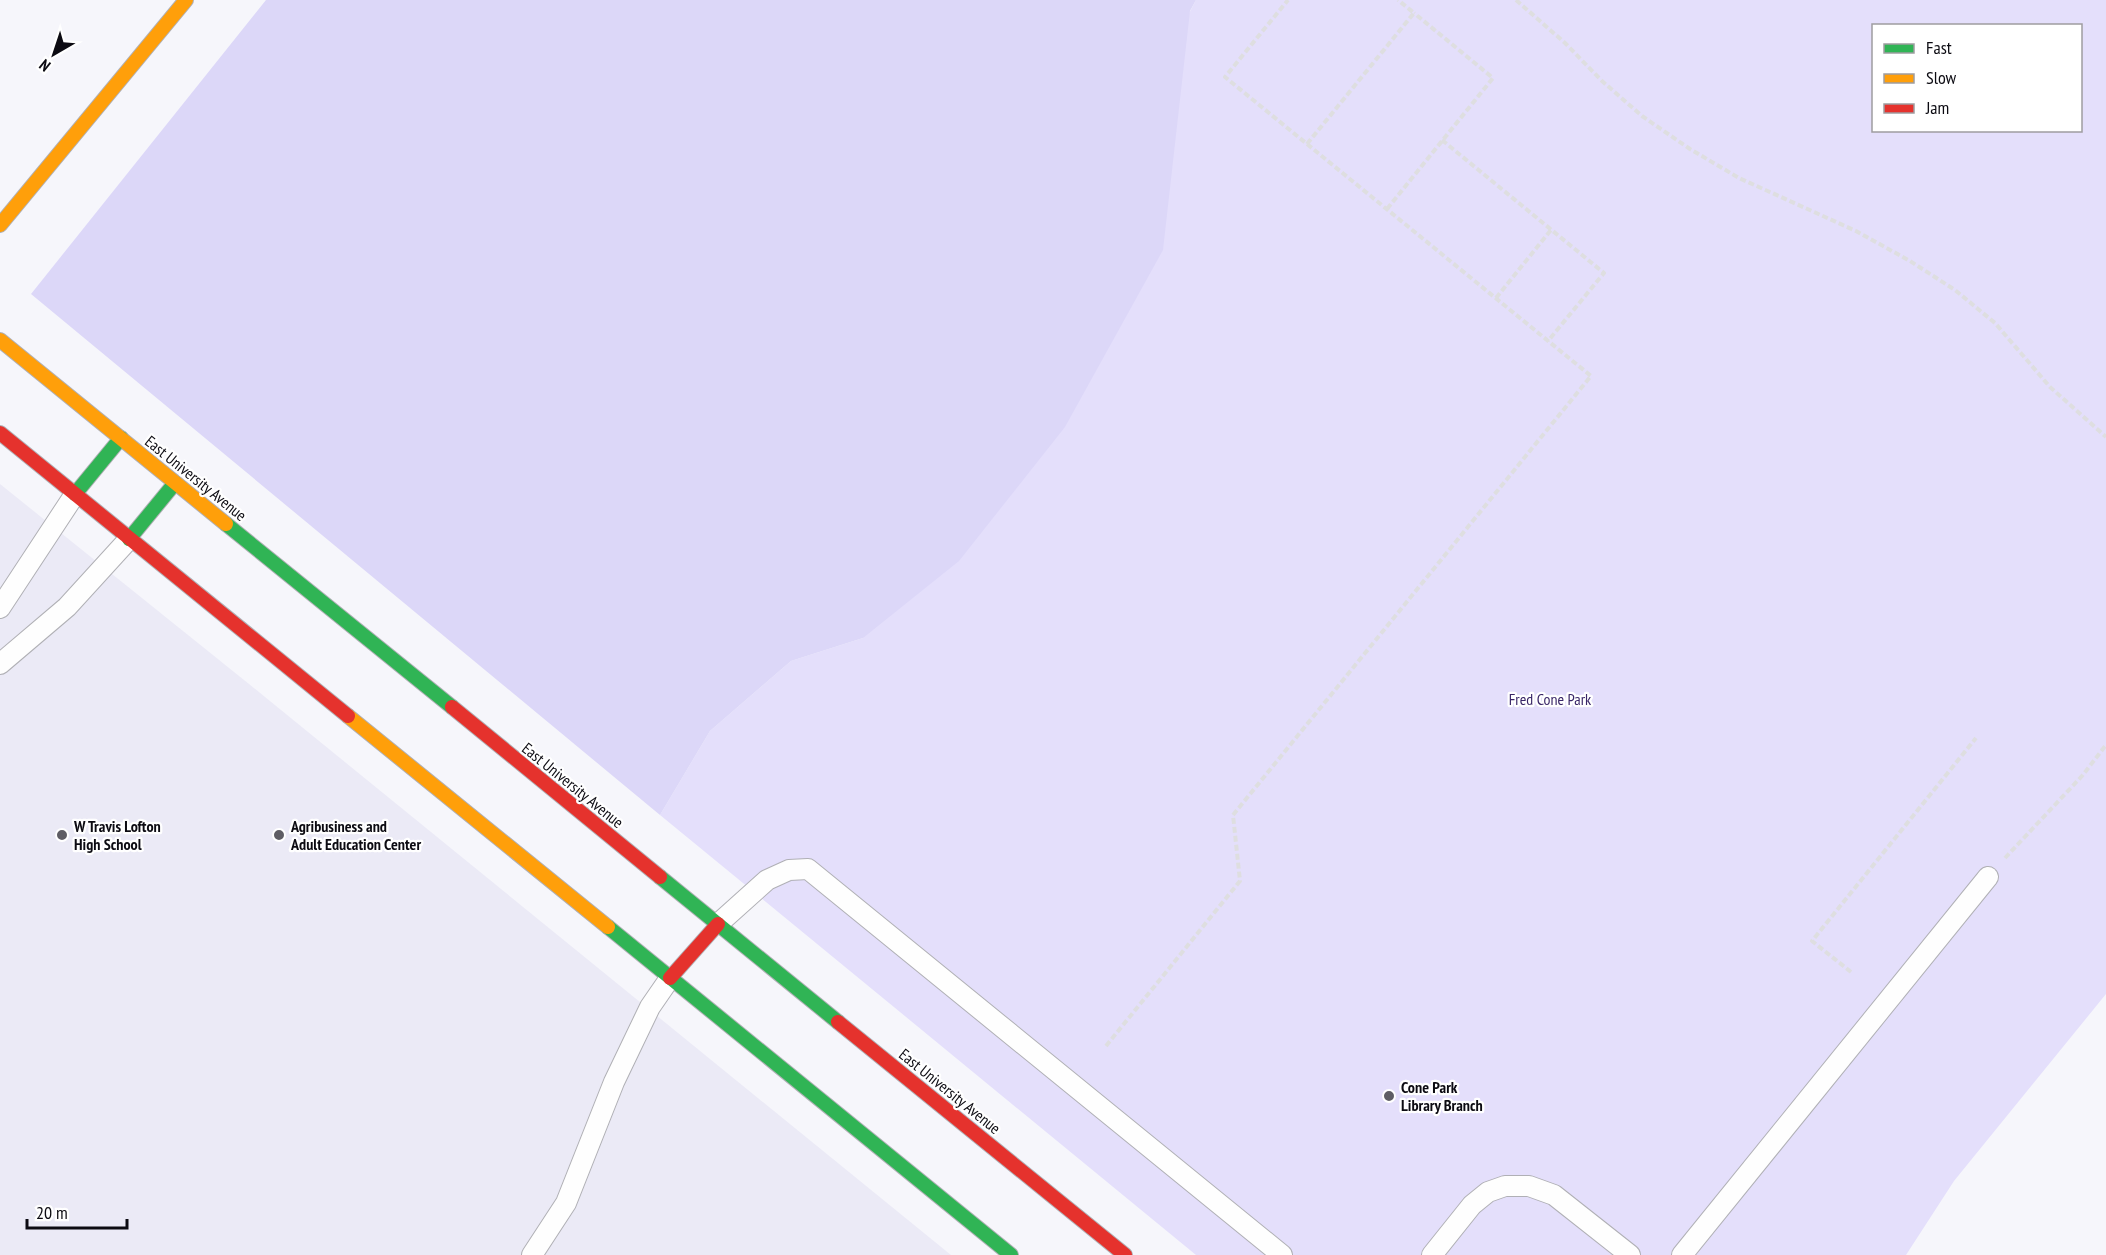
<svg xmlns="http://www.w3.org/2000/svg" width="2106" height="1255" viewBox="0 0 2106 1255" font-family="'PT Sans Narrow',sans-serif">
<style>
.built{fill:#ebeaf6}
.green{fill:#e4dffb;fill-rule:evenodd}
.forest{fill:#dcd7f8}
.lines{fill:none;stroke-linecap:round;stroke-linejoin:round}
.lane-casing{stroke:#b0b0b5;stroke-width:22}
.fast-casing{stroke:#b0b0b5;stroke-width:16}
.slow-casing{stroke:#b0b0b5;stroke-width:16}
.jam-casing{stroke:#b0b0b5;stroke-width:16}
.path{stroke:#dedee0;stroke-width:4;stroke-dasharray:6 3;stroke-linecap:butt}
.lane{stroke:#fefefe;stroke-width:20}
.fast{stroke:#30b455;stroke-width:14}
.slow{stroke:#ff9f0a;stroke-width:14}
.jam{stroke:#e5322d;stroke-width:14}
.poi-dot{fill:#5e5d64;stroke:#fff;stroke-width:2}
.labels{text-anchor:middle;stroke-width:4.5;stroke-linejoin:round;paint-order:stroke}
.street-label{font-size:16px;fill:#0c0b12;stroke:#fff}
.park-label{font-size:16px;fill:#392667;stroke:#fff}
.poi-label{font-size:16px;font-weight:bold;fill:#0c0b12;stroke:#fff;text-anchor:start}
</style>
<rect width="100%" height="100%" fill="#f6f6fb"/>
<!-- built -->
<path class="built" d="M0 484 249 684 951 1255H0Z"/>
<!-- green -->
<path class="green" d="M1196 0H2106V994L1954 1181 1906 1255H1196L660 815 710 731 791 661 863 638ZM1874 26H2080V130H1874Z"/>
<!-- forest -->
<path class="forest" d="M266 0H1196L1190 11 1163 250 1065 427 959 561 863 638 791 661 710 731 660 815 31 294Z"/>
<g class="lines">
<defs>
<g id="lane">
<path d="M0 608 75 494"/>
<path d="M0 664 67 607 129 539"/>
<path d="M718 924 767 880 789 870 808 869 1282 1255"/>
<path d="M532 1255 566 1203 614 1082 650 1007 670 978"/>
<path d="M1432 1255 1472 1205 1488 1192 1505 1186H1529L1554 1195 1630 1255"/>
<path d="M1682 1255 1988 877"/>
</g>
<g id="fast">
<path d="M75 494 121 438"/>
<path d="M226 524 452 707"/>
<path d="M129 539 175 483"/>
<path d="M660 877 838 1022"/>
<path d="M608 927 1011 1255"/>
</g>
<g id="slow">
<path d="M0 225 186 0"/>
<path d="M0 340 226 524"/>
<path d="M348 716 608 927"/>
</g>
<g id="jam">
<path d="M0 433 348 716"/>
<path d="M452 707 660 877"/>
<path d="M670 978 718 924"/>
<path d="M838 1022 1125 1255"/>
</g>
</defs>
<!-- lane casing -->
<use href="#lane" class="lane-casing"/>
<!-- fast casing -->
<use href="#fast" class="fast-casing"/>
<!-- slow casing -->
<use href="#slow" class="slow-casing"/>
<!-- jam casing -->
<use href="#jam" class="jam-casing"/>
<!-- path -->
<g class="path">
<path d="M1516 0 1565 43 1602 81 1642 116 1690 149 1739 178 1856 231 1910 261 1955 290 1995 323 2050 387 2106 437"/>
<path d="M1442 140 1604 273 1548 341"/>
<path d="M1307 144 1414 13 1398 0"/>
<path d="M1387 209 1493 78 1414 13"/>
<path d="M1496 298 1551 230"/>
<path d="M2005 858 2082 776 2106 745"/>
<path d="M1851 972 1812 941 1976 738"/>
<path d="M1106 1046 1240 881 1233 815 1591 376 1225 77 1288 0"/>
</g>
<!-- lane -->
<use href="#lane" class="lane"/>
<!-- fast -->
<use href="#fast" class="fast"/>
<!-- slow -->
<use href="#slow" class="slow"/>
<!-- jam -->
<use href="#jam" class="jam"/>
</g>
<!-- markers -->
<g class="poi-dot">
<circle cx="62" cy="835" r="6"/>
<circle cx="279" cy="835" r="6"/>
<circle cx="1389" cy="1096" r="6"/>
</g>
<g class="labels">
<!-- street labels -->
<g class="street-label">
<text transform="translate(196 478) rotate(39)" y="6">East University Avenue</text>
<text transform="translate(573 785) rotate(39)" y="6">East University Avenue</text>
<text transform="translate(950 1091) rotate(39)" y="6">East University Avenue</text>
</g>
<!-- park labels -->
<g class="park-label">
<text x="1550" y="705">Fred Cone Park</text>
</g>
<!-- poi labels -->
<g class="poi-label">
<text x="74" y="832">W Travis Lofton<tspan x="74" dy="18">High School</tspan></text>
<text x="291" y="832">Agribusiness and<tspan x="291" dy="18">Adult Education Center</tspan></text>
<text x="1401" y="1093">Cone Park<tspan x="1401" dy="18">Library Branch</tspan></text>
</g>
</g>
<!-- legend -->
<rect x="1872" y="24" width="210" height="108" fill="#ffffff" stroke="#9e9da0" stroke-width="1.5"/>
<rect x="1884" y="44" width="30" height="9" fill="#30b455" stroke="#9e9da0" stroke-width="1.5"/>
<text x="1926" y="54" font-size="18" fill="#0c0b12">Fast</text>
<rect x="1884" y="74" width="30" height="9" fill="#ff9f0a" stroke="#9e9da0" stroke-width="1.5"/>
<text x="1926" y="84" font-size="18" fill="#0c0b12">Slow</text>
<rect x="1884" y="104" width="30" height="9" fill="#e5322d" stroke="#9e9da0" stroke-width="1.5"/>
<text x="1926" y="114" font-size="18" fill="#0c0b12">Jam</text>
<!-- north arrow -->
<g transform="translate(54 54) rotate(219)" stroke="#ffffff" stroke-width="4.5" paint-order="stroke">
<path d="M0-4.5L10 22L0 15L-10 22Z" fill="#0c0b12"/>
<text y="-9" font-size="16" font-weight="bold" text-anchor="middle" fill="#0c0b12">N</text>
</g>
<!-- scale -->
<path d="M27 1219v9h100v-9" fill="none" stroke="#0c0b12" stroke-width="3"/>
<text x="36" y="1219" font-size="18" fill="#0c0b12" stroke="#ffffff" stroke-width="4.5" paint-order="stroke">20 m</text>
</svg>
